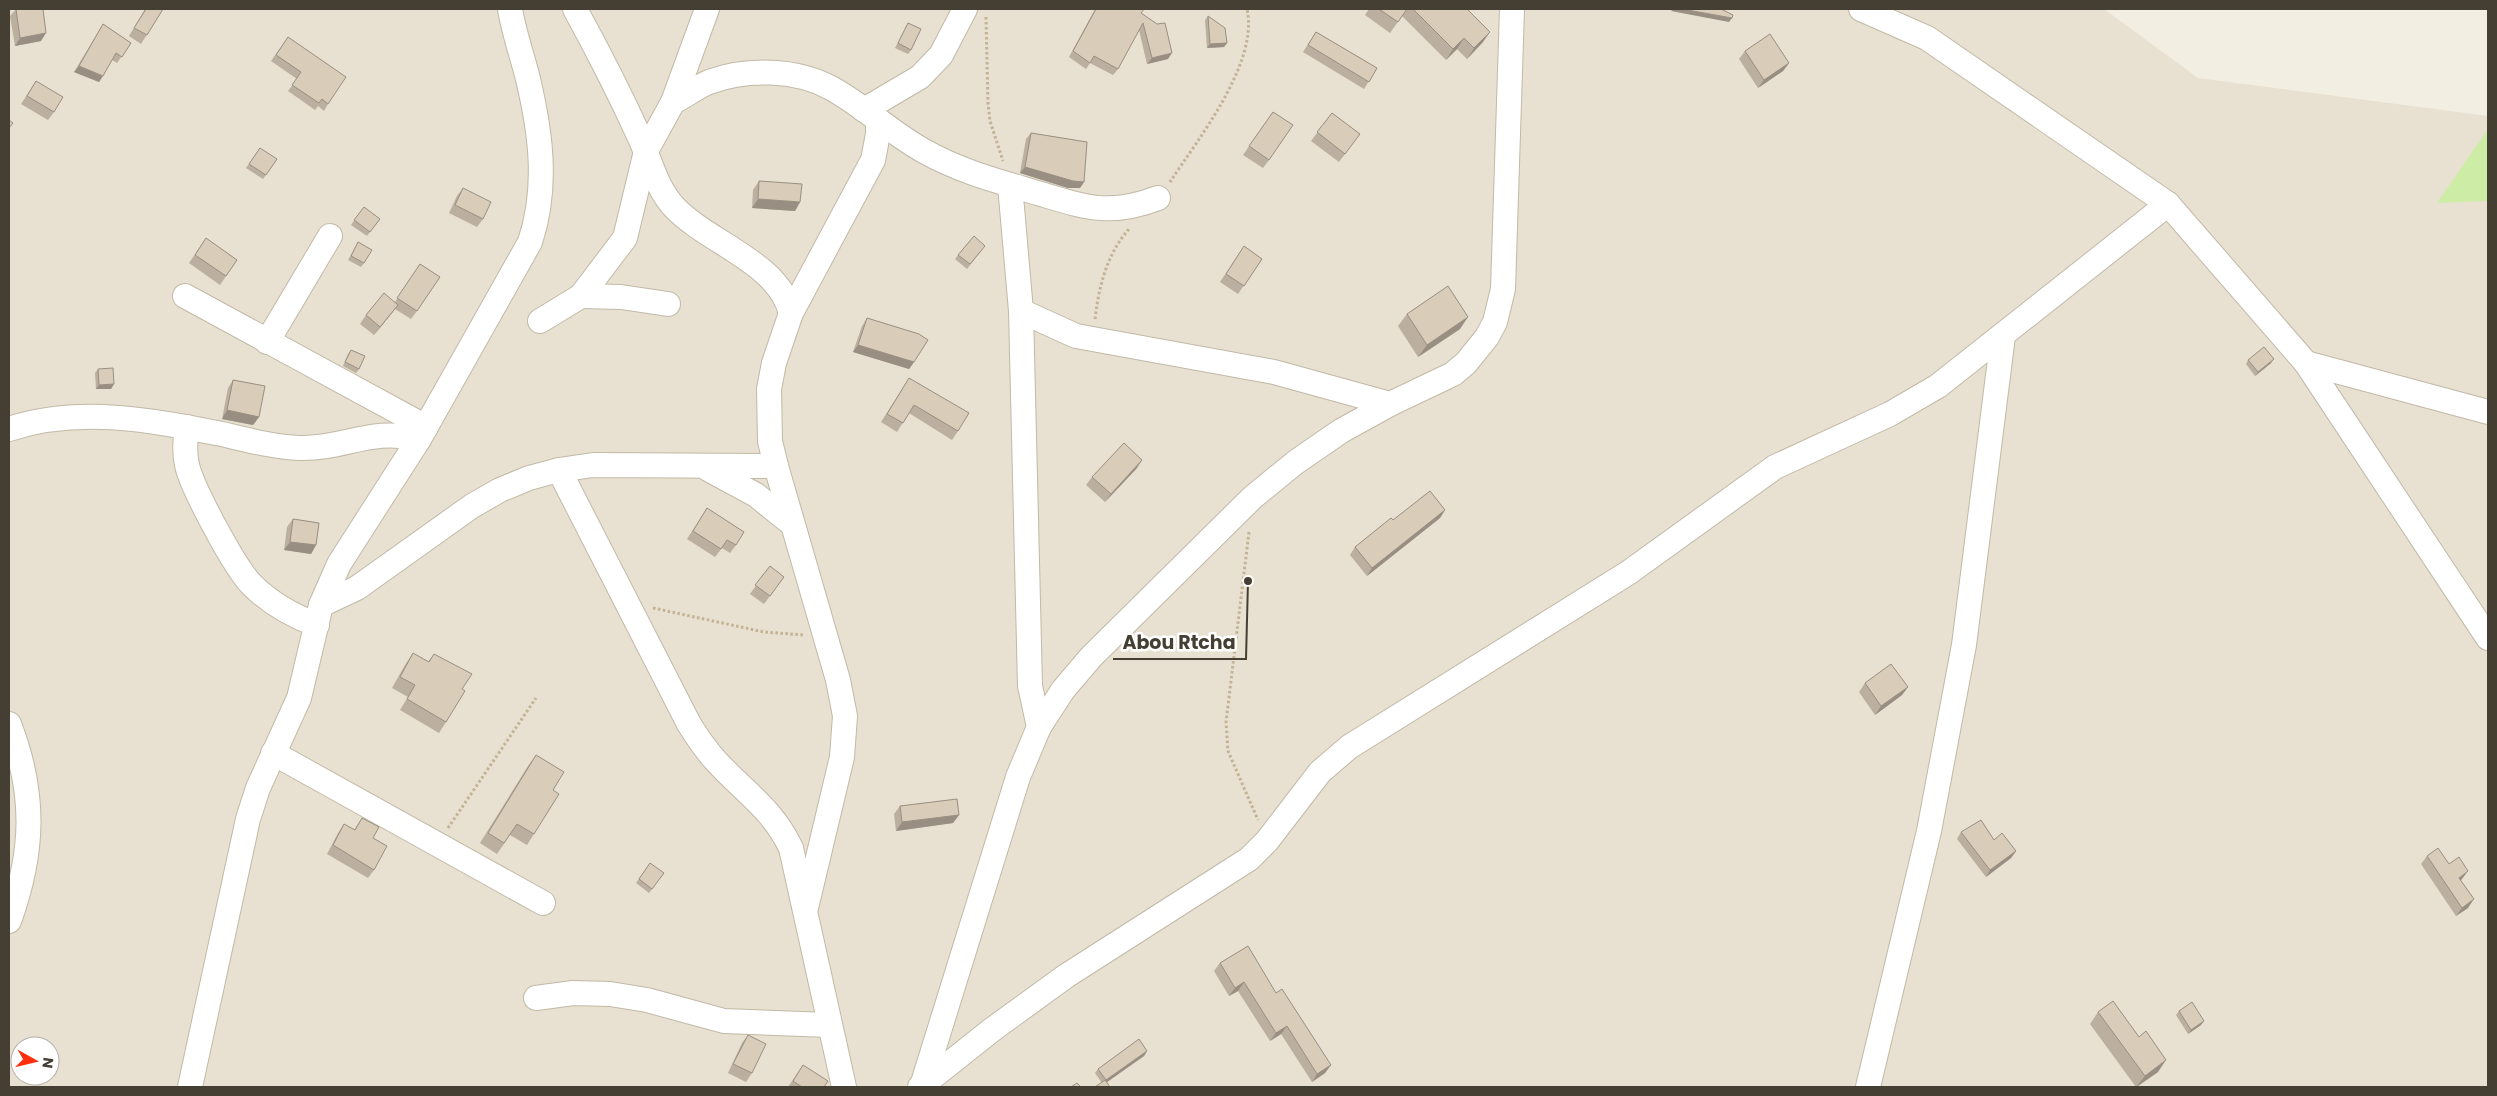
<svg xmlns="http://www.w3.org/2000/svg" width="2497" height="1096" viewBox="0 0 2497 1096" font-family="Poppins,sans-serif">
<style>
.residential{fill:#e8e0d0;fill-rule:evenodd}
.green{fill:#cdeda6}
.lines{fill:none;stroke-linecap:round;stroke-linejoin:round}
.minor-casing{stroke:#c2b9a7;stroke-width:26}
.path{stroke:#c3b293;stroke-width:3;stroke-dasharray:2.5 2.5;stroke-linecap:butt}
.minor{stroke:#fff;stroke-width:24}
.wall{fill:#bbaf9f}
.shaded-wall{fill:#988f82}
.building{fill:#d9ccb9;stroke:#988f82}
.leader{fill:none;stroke:#453e32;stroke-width:2}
.callout-dot{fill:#453e32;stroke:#fff;stroke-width:2}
.callout-label{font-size:19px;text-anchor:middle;font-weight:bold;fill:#453e32;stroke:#fff;stroke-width:5;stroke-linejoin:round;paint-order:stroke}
</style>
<rect width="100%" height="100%" fill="#f3eee2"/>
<!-- residential -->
<path class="residential" d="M9 9H2104L2198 78 2488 116V1087H9ZM20 1046H50V1076H20Z"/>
<!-- green -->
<path class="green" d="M2488 129V201L2437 203Z"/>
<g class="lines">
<defs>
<g id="minor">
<path d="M575 9C598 51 620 94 640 138 651 162 656 188 675 208 710 244 778 262 791 313"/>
<path d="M1861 9 1927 38 2168 204 2306 363 2488 412"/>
<path d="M673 102C685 96 697 87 709 82 746 68 796 69 831 88 864 106 891 133 924 151 961 172 1001 182 1041 194 1088 208 1111 216 1158 198"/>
<path d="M864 110 920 77 941 55 965 9"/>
<path d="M1010 185 1021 311 1030 686 1039 727"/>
<path d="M185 296 426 427"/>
<path d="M581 296 621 297 668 304"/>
<path d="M1021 311 1076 336 1274 372 1390 404"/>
<path d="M540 321 581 296 625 238 646 151 673 102 707 9"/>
<path d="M267 342 330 236"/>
<path d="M2306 363 2488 638"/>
<path d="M187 427C185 440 184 452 187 465 192 488 235 568 252 585 271 604 293 616 317 625"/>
<path d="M9 429C79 406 151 420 222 434 247 440 274 447 300 448 345 449 371 427 419 439"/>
<path d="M708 469 756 495 792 524"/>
<path d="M559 470 689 724C697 737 706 750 716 761 745 793 771 807 791 848L844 1087"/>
<path d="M321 605 357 588 472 506 500 490 529 478 559 470 593 465 776 466"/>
<path d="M9 724C36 794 34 852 9 921"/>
<path d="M273 753 543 903"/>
<path d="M806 908 842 757 845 716 838 680 776 466 770 441 769 389 774 363 791 313 873 160 878 134V120"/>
<path d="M536 998 573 993 610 994 647 1000 724 1021 829 1025"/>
<path d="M922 1086 1018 777 1039 727 1063 690 1091 657 1253 497 1296 462 1341 431 1390 404 1453 374 1466 363 1487 337 1495 322 1503 289 1512 9"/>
<path d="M190 1087 248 819 258 788 299 698 321 605 339 564 419 439 530 242C548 188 541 134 528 79 522 55 514 33 510 9"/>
<path d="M920 1087 993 1029 1066 976 1249 859 1267 841 1320 772 1349 747 1628 573 1775 467 1890 414 1938 386 2168 204"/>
<path d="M1868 1087 1929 831 1964 645 2003 336"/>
</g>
</defs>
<!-- minor casing -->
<use href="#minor" class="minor-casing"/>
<!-- path -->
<g class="path">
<path d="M986 17 988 103 990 121 1003 161"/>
<path d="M1170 182C1198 139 1259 63 1247 9"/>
<path d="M1095 319C1099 286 1107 253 1130 228"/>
<path d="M1249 532 1226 722 1228 751 1258 820"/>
<path d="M653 608 764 632 804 635"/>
<path d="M448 828 536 698"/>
</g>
<!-- minor -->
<use href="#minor" class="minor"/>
</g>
<!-- wall -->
<g class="wall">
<path d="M16 9H43L41 41 15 46 10 16Z"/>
<path d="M145 9H163L141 44 129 36Z"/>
<path d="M1095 9H1144L1141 13 1168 59 1147 64 1139 30 1118 69 1113 75 1090 63 1086 69 1069 57Z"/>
<path d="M1369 9H1467L1483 42 1467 59 1457 49 1446 60 1402 16 1390 33 1365 15Z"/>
<path d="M1208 16 1227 43 1224 47 1207 48 1205 20Z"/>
<path d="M908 23 911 50 908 54 895 48Z"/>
<path d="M103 24 131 43 117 63 112 60 99 82 74 72Z"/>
<path d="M1316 32 1377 68 1364 89 1303 52Z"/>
<path d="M288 37 328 104 324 111 318 106 315 110 288 91 297 79 271 61Z"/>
<path d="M1745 51 1789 63 1783 71 1758 88 1739 59Z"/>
<path d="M36 81 54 112 48 120 21 104Z"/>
<path d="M1273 112 1269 160 1263 168 1243 155Z"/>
<path d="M1332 113 1360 134 1339 162 1311 141Z"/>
<path d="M1031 133 1084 182 1080 188H1068L1020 173 1026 139Z"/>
<path d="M260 148 277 159 263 179 246 168Z"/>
<path d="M759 181 800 202 795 211 752 208 753 190Z"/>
<path d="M463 188 483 219 477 227 449 213 457 196Z"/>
<path d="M364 207 380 219 367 236 351 225Z"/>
<path d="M206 238 237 260 220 285 189 263Z"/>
<path d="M358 242 364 263 361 267 348 260Z"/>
<path d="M1244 246 1262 259 1238 294 1220 282Z"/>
<path d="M982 250 967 269 955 259 958 255Z"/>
<path d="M420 264 417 311 411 319 395 309 374 335 360 324 366 315 395 302Z"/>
<path d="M1407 314 1460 329 1418 357 1398 326Z"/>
<path d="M867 318 914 362 909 369 853 352 862 326Z"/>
<path d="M351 350 359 369 356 373 343 366 348 354Z"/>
<path d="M2248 360 2271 363 2255 376 2246 364Z"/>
<path d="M98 369 114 384 111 389H96L95 373Z"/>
<path d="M909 378 958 431 952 440 909 413 897 432 881 422Z"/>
<path d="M233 380 259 417 253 425 222 419 228 388Z"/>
<path d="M1137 468 1105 502 1086 485 1092 477Z"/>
<path d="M707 508 736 545 730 553 722 548 715 557 687 539Z"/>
<path d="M1445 510 1440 518 1367 576 1350 555 1355 547 1393 520Z"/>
<path d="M293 519 316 545 311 554 284 550 287 527Z"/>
<path d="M770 566 784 577 764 604 750 594Z"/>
<path d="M413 653 428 662 434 654 462 689 446 722 439 733 400 710 408 697 392 688 405 665Z"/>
<path d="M1865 683 1908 687 1902 695 1875 715 1859 692Z"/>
<path d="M536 755 553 790 534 834 527 845 510 835 497 854 480 843 528 766Z"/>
<path d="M900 806 959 815 953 823 896 831 894 814Z"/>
<path d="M362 818 373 838 374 870 368 878 327 854 338 833 344 824 354 830Z"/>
<path d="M1961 832 1994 840 2016 851 2011 858 1986 877 1957 839Z"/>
<path d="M2427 856 2449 864 2462 879 2461 880 2468 908 2456 916 2421 864Z"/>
<path d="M650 863 664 873 649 893 636 883Z"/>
<path d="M1220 963 1276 993 1331 1065 1325 1073 1312 1082 1281 1034 1270 1041 1238 991 1229 996 1214 971Z"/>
<path d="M2179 1011 2201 1025 2188 1034 2176 1015Z"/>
<path d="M2098 1012 2158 1072 2137 1087H2136L2090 1024Z"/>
<path d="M748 1035 752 1073 746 1082 728 1073 742 1043Z"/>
<path d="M1147 1051 1144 1056 1106 1082 1102 1083 1095 1073 1098 1069Z"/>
<path d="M803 1065 824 1087H788Z"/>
</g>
<!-- shaded-wall -->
<g class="shaded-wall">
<path d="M1673 9H1682L1732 18 1729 22 1671 11Z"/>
<path d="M1490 32 1483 42 1467 59 1474 48Z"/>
<path d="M46 33 41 41 15 46 20 38Z"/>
<path d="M1464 38 1457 49 1446 60 1453 49Z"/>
<path d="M1227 43 1224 47 1207 48 1210 44Z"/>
<path d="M1172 53 1168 59 1147 64 1152 58Z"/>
<path d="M1789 63 1783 71 1758 88 1764 80Z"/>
<path d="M79 66 103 76 99 82 74 72Z"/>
<path d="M1025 167 1084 182 1080 188H1068L1020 173Z"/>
<path d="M758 199 800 202 795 211 752 208Z"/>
<path d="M398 305 392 313 374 335 380 327Z"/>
<path d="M1468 317 1460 329 1418 357 1427 345Z"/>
<path d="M858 345 914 362 909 369 853 352Z"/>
<path d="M2274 359 2271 363 2255 376 2258 372Z"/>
<path d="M114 384 111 389H96L99 385Z"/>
<path d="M227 410 259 417 253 425 222 419Z"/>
<path d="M1142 460 1137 468 1105 502 1111 494Z"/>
<path d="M1445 510 1440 518 1367 576 1372 568Z"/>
<path d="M290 542 316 545 311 554 284 550Z"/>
<path d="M1908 687 1902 695 1875 715 1881 706Z"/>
<path d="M959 815 953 823 896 831 902 822Z"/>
<path d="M2016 851 2011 858 1986 877 1990 870Z"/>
<path d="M2468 871 2462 879 2453 886 2459 878Z"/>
<path d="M2474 899 2468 908 2456 916 2462 908Z"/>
<path d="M1244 982 1238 991 1229 996 1235 988Z"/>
<path d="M2204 1021 2201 1025 2188 1034 2191 1030Z"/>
<path d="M1287 1026 1281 1034 1270 1041 1276 1033Z"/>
<path d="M1147 1051 1144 1056 1103 1085 1106 1080Z"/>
<path d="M2166 1060 2158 1072 2136 1087 2145 1076Z"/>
<path d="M1331 1065 1325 1073 1312 1082 1317 1074Z"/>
</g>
<!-- building -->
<g class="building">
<path d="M16 9H43L46 33 20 38Z"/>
<path d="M146 9H163L147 35 134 28Z"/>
<path d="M1096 9H1144L1141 13 1157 24 1165 23 1172 53 1152 58 1143 23 1118 69 1094 56 1090 63 1073 51Z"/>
<path d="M1379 9H1407L1398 22Z"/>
<path d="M1413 9H1467L1490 32 1474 48 1464 38 1453 49Z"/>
<path d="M1682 9H1721L1733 15 1732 18Z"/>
<path d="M1208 16 1225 28 1227 43 1210 44Z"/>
<path d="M908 23 921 29 911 50 898 43Z"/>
<path d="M103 24 131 43 122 57 116 53 103 76 79 66Z"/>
<path d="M1316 32 1377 68 1369 82 1308 45Z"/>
<path d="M1770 34 1789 63 1764 80 1745 51Z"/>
<path d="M288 37 346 77 328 104 322 99 319 103 292 85 301 72 276 55Z"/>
<path d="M36 81 63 97 54 112 27 96Z"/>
<path d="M1273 112 1293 125 1269 160 1249 146Z"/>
<path d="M1332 113 1360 134 1345 154 1317 132Z"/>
<path d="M9 120 13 123 9 128Z"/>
<path d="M1031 133 1087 142 1084 182 1073 181 1025 167Z"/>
<path d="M260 148 277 159 266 175 249 164Z"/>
<path d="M759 181 802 184 800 202 758 199Z"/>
<path d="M463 188 491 202 483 219 455 205Z"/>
<path d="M364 207 380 219 370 232 354 220Z"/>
<path d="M974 236 985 246 970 264 958 255Z"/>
<path d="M206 238 237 260 226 276 195 255Z"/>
<path d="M358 242 372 250 364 263 351 256Z"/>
<path d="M1244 246 1262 259 1244 286 1226 274Z"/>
<path d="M420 264 440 277 417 311 397 298Z"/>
<path d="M1448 286 1468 317 1427 345 1407 314Z"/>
<path d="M384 293 398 305 380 327 366 315Z"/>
<path d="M867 318 919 334 928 340 914 362 858 345Z"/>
<path d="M2264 347 2274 359 2258 372 2248 360Z"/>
<path d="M351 350 365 356 359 369 345 362Z"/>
<path d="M113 368 114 384 99 385 98 369Z"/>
<path d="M909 378 969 413 958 431 914 405 903 423 887 414Z"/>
<path d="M233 380 265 386 259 417 227 410Z"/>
<path d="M1124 443 1142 460 1111 494 1092 477Z"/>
<path d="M1430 491 1445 510 1372 568 1355 547 1391 518 1393 520Z"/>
<path d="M707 508 744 532 736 545 727 540 721 549 693 531Z"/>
<path d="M293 519 319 523 316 545 290 542Z"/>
<path d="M770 566 784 577 770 596 755 585Z"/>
<path d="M413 653 429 662 434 654 472 674 462 689 465 691 446 722 407 699 415 685 400 677Z"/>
<path d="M1891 664 1908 687 1881 706 1865 683Z"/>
<path d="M536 755 564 772 553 790 559 794 534 834 517 824 504 843 488 833Z"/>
<path d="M957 799 959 815 902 822 900 806Z"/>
<path d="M362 818 379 827 373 838 387 846 374 870 333 845 344 824 355 830Z"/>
<path d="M1981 820 1994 840 2002 833 2016 851 1990 870 1961 832Z"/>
<path d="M2438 848 2449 864 2459 857 2468 871 2459 878 2474 899 2462 908 2427 856Z"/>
<path d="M650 863 664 873 652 889 639 879Z"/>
<path d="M1248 946 1276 993 1282 989 1331 1065 1317 1074 1287 1026 1276 1033 1244 982 1235 988 1220 963Z"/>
<path d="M2113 1001 2139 1037 2146 1031 2166 1060 2145 1076 2098 1012Z"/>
<path d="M2192 1002 2204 1021 2191 1030 2179 1011Z"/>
<path d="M748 1035 766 1044 752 1073 733 1064Z"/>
<path d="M1139 1039 1147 1051 1106 1080 1098 1069Z"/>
<path d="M803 1065 828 1081 824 1087H802L793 1081Z"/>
<path d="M1105 1080 1110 1087H1095Z"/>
<path d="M1077 1083 1081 1087H1071Z"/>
</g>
<!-- callouts -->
<path class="leader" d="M1248 581L1246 659H1113"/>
<circle class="callout-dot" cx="1248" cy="581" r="5"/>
<g class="callout-label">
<text x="1179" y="649">Abou Rtcha</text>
</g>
<!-- border -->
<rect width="2497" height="1096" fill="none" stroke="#453e32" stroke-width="20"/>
<!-- north arrow -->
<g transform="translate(35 1061) rotate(98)"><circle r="24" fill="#ffffff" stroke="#b5b2ad"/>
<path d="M0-4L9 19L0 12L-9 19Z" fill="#ff300d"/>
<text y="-8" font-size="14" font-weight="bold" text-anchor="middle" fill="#453e32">N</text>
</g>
</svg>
